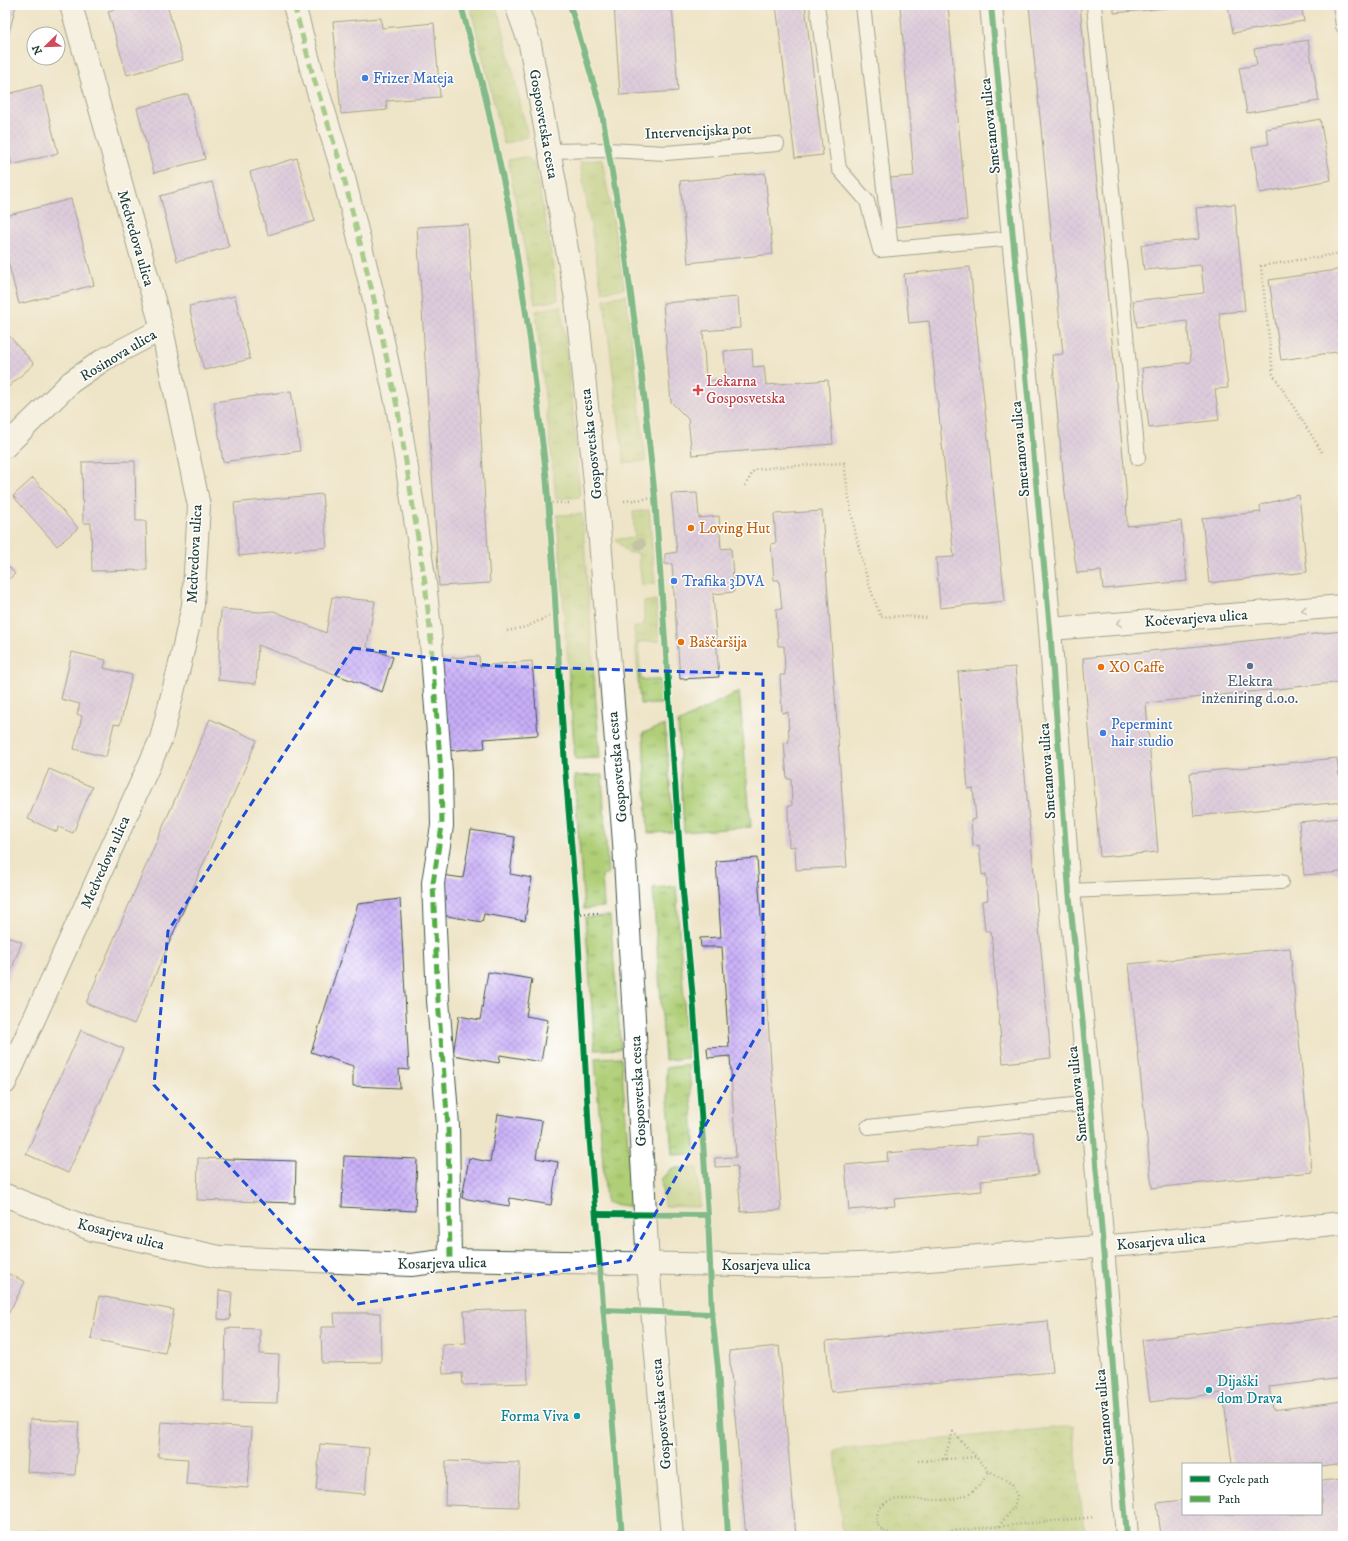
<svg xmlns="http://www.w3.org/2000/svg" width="1348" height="1541" viewBox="0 0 1348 1541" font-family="'IM FELL DW Pica',serif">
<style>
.grass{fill:url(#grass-tufts);stroke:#678655}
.park{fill:url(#park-crowns);stroke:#678655}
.building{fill:url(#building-cross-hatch)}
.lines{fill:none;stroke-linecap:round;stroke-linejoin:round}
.service-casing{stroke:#3e564a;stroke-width:16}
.minor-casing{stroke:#3e564a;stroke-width:24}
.tertiary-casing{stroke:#3e564a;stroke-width:24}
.path{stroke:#3e564a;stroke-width:2.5;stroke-dasharray:1 3;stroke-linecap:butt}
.service{stroke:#fff;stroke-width:14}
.minor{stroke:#fff;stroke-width:22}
.tertiary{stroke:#fff;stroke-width:22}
.quiet{stroke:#52ad45;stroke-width:5;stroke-dasharray:10 5;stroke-linecap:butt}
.cycleway-casing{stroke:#fff;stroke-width:8}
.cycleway{stroke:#00873e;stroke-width:6}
.tree{fill:#909c7f}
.oneway{stroke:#8f9e9a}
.marked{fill:none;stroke:#1d4ed8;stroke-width:3;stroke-dasharray:8 5;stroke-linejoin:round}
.shop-dot{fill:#3f7fe0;stroke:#fff;stroke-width:1.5}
.health-dot{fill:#e0444e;stroke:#fff;stroke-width:1.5}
.food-dot{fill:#e8710a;stroke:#fff;stroke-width:1.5}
.service-dot{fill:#5c6f8a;stroke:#fff;stroke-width:1.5}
.culture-dot{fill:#0f9aa8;stroke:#fff;stroke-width:1.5}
.labels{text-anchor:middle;stroke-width:3;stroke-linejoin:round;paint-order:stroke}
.shop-label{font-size:15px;fill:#366cbe;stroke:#fff;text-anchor:start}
.street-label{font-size:15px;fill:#1f3d34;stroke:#fff}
.health-label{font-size:15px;fill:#be3a42;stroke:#fff;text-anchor:start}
.food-label{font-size:15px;fill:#c56008;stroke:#fff;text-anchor:start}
.service-label{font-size:15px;fill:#4e5e75;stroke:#fff}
.culture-label{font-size:15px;fill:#0d838f;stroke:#fff;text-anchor:start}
</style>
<defs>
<pattern id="grass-tufts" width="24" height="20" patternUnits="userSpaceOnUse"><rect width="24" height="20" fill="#afce76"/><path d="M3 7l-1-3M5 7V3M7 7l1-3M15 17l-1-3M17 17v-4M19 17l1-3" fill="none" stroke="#8ea862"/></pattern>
<pattern id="park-crowns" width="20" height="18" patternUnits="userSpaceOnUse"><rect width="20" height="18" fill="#afce76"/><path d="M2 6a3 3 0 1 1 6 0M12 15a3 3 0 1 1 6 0" fill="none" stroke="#8ea862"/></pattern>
<pattern id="building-cross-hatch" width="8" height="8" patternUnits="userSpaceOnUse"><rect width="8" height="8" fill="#c9aff8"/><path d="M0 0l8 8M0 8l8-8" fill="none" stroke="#a390ca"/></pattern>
</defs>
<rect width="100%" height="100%" fill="#fff"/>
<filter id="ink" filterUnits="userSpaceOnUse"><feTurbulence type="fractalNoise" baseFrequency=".025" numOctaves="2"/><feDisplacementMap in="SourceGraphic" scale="8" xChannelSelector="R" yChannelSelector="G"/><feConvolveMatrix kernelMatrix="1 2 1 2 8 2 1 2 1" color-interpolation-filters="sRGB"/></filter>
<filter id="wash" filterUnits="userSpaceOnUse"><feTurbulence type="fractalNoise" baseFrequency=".012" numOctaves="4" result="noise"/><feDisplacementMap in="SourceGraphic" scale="16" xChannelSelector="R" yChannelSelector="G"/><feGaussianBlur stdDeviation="0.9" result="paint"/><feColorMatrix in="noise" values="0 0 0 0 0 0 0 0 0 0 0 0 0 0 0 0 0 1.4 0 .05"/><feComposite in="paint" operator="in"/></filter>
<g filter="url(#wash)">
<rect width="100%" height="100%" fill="#eee4c7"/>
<!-- grass -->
<g class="grass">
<path d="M470 5H495L501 21 528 137 504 144Z"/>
<path d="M525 157 531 160 535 166 547 230 558 300 535 304 508 160Z"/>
<path d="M602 159 625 288 602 292 580 162Z"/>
<path d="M626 295 646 461 624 463 604 299Z"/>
<path d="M561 306 572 402 580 497 556 499 536 311Z"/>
<path d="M649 510 655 584 642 585 638 553H628L615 539 635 538 633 512Z"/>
<path d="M582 514 600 758 575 759 557 515Z"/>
<path d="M656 600 659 641 638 642 641 680H661L663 704H640L634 627H640L644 624V602Z"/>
<path d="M739 691 751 827 684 832 678 723Z"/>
<path d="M665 725 674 832 648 833 643 733Z"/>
<path d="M602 775 608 874 602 875 604 907 584 909 574 776Z"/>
<path d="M676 886 688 1058 665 1060 653 888Z"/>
<path d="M610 916 621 1049 595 1050 585 917Z"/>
<path d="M621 1057 633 1207 606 1203 595 1058Z"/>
<path d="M689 1065 695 1154 672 1155 666 1068Z"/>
<path d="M672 1168H697L700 1207 664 1206 661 1179Z"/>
</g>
<!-- park -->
<path class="park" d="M1073 1426 1084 1531 1034 1536H843L835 1450Z"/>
<g id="blocks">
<!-- building -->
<g class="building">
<path d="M5 5H16L7 41 5 40Z"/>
<path d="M129 5H167L183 60 127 75 108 11Z"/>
<path d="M614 5H672L678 91 620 95Z"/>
<path d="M776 5H805L823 155 795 158Z"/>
<path d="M900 5H948L967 220 894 227 890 178 914 176Z"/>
<path d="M1029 5H1080L1126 488 1127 526 1181 521 1187 581 1103 589 1101 571 1077 573 1065 494 1052 355 1063 354Z"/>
<path d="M1114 5H1189V6L1114 13Z"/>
<path d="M1228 5H1301L1304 21 1233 33Z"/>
<path d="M381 18 382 28 434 23 440 97 386 101 387 110 341 114 333 22Z"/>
<path d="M1308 40 1319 101 1247 113 1239 68 1257 65 1254 49Z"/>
<path d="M41 85 58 153 12 165 5 139V95Z"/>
<path d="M188 94 205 159 154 173 137 108Z"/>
<path d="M1320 119 1331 180 1260 193 1252 147 1269 144 1266 129Z"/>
<path d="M297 158 315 221 268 235 250 172Z"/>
<path d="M765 173 773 254 688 263 680 181Z"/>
<path d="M212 182 229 247 177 261 160 196Z"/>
<path d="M71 199 94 285 19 304 5 250V216Z"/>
<path d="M1235 204 1245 311 1219 313 1228 388 1215 389 1219 420 1149 428 1142 368 1191 362 1187 321 1137 327 1133 301 1204 293 1201 265 1144 270 1141 245 1199 239 1196 208Z"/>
<path d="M468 224 490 583 439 586 417 227Z"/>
<path d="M970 267 1005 601 940 608 936 558 954 557 929 321 909 323 904 274Z"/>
<path d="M1343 269V351L1281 360 1269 280Z"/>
<path d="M235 296 250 359 204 370 189 306Z"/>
<path d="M738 297 740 328 703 331 706 381 726 379 724 351 752 349 753 367 764 366 766 385 828 380 833 444 692 455 688 419 671 402 663 303Z"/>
<path d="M5 331 34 364 5 390Z"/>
<path d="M291 391 300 451 223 462 214 402Z"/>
<path d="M135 461 136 521H146L147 570 92 571 91 523H83L82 462Z"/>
<path d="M33 478 78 528 57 546 13 496Z"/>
<path d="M697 493 699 518 719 516 721 549 731 548 734 592 713 594 719 677 680 679 672 564H665V554L677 552 671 494Z"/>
<path d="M322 494 327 547 239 556 234 503Z"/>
<path d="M1299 495 1307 572 1209 583 1202 518 1261 512 1260 505Z"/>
<path d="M822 511 847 867 796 870 795 846 789 847 788 806H792L791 779H787L784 743 789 742 788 712 782 713 780 675H785L784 646H778L776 609H782L779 580H774L771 544 776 543 774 514Z"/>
<path d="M5 562 15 574 5 582Z"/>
<path d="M332 597 375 601 367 647 393 657 382 692 258 645 256 684 218 680 221 609 260 612 274 611 326 633Z"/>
<path d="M1343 631V682L1146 703 1158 852 1100 857 1083 658Z"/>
<path d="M72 652 106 660 104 668 132 675 120 725 114 724 106 757 74 749 82 716 77 714 80 704 61 699Z"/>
<path d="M479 656 480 666 532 661 538 735 484 739 485 748 445 751 437 659Z"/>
<path d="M1015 667 1051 1058 1003 1063 991 931H985L982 901 988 900 986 874 982 875 979 845 973 846 971 820 976 819 973 788 968 789 958 672Z"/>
<path d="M210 719 257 740 134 1024 86 1003Z"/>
<path d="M1337 758 1339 776 1343 775V802L1194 816 1190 773Z"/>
<path d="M49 769 92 787 73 833 58 827 57 832 28 819Z"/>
<path d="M1343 818V872L1304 875 1299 822Z"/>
<path d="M471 830 515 837 510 874 532 878 525 921 484 914 482 922 436 914 442 875 463 878Z"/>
<path d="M757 858 781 1210 741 1212 737 1166 715 1167V1158L736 1157 730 1056 708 1058 707 1048 729 1047 722 947H701L700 938 721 937 716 861Z"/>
<path d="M400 899 409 1070 399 1069 400 1088 353 1086V1066L311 1052 358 904Z"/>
<path d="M5 936 22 942 5 987Z"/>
<path d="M1290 948 1312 1172 1152 1188 1129 964Z"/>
<path d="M488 972 532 979 526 1016 548 1020 541 1062 500 1055 499 1063 453 1055 459 1016 480 1020Z"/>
<path d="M81 1030 124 1049 68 1173 26 1154Z"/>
<path d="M498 1114 542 1121 536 1158 558 1162 551 1205 510 1198 509 1206 462 1198 469 1158 490 1162Z"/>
<path d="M1033 1132 1038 1175 981 1181 982 1191 894 1199 895 1206 849 1210 845 1165 888 1161 887 1153 977 1145 976 1137Z"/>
<path d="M344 1156 417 1159 415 1211 342 1207Z"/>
<path d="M198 1158 296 1161 295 1203 197 1200Z"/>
<path d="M5 1272 25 1282 5 1320Z"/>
<path d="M219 1290 232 1292 230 1320 218 1319Z"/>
<path d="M99 1296 174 1310 165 1353 91 1339Z"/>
<path d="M525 1309 528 1383 463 1385 462 1373 443 1374 442 1344 466 1343 464 1311Z"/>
<path d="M334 1313H380L381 1362 322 1363 321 1327H335Z"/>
<path d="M1343 1316V1378L1269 1387 1273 1410 1343 1401V1464L1321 1467V1464H1232L1223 1393 1150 1402 1142 1340Z"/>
<path d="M1048 1321 1053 1372 831 1392 826 1341Z"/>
<path d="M226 1328 260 1329V1354L279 1355 277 1403 224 1402Z"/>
<path d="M779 1346 796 1536H746L729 1351Z"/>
<path d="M30 1419 79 1422 75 1475 27 1472Z"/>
<path d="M161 1422 252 1428 248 1488 186 1484 188 1459 158 1457Z"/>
<path d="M320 1444 369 1448 365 1494 316 1490Z"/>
<path d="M446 1461 520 1463 518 1507 445 1505Z"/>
<path d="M1343 1479V1536H1161L1157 1503 1183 1500V1514H1321V1481Z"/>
<path d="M31 1532 64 1535V1536H31Z"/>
</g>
</g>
</g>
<g filter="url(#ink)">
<use href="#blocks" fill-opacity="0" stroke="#3e564a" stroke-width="1"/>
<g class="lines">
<defs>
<g id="service">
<path d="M817 5 839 169 867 201 880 250 1014 238"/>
<path d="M863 5 891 249"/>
<path d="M1094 5 1138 458"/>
<path d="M1340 5 1343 26"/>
<path d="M549 151 607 150 666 153 777 144"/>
<path d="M1069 891 1281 882"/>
<path d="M868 1127 1091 1103"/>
</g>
<g id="minor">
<path d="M294 5 312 72 341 166 373 295 398 411 425 583 430 629 441 773 442 826 433 883 438 1000 448 1126 450 1260"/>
<path d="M991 5 1050 629 1069 891 1091 1103 1127 1536"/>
<path d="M5 447 71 382 103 360 162 329"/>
<path d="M1050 629 1343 606"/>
<path d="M5 1083 161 739 180 664 193 605 199 506 162 329 71 5"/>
<path d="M5 1195 93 1230 220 1257 411 1265 450 1260 793 1266 890 1263 1134 1244 1343 1223"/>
</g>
<path id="tertiary" d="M516 5 530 44 576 299 597 502 624 843 648 1264 672 1536"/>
</defs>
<!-- service casing -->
<use href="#service" class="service-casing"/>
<!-- minor casing -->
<use href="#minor" class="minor-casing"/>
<!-- tertiary casing -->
<use href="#tertiary" class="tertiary-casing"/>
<!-- path -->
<g class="path">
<path d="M1322 452 1273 374 1261 266 1343 253"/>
<path d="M745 486 754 470 776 467 844 463C851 518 860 565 881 617L903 616 928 618"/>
<path d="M624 501 655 498"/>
<path d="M548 503H570"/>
<path d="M507 631 526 627 555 613"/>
<path d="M577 914 600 913"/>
<path d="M944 1459 953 1432 989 1471 1012 1484 1017 1495 1014 1507 999 1526"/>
<path d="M918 1461 976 1457"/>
<path d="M900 1536 1095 1517"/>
<path d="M900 1536C893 1534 885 1533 880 1528 873 1520 878 1507 887 1502 895 1498 906 1499 914 1499 947 1501 971 1504 989 1471"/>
</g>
<!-- service -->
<use href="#service" class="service"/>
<!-- minor -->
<use href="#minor" class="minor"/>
<!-- tertiary -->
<use href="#tertiary" class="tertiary"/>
<!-- quiet -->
<path class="quiet" d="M294 5 312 72 341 166 373 295 398 411 425 583 430 629 441 773 442 826 433 883 438 1000 448 1126 450 1260"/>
<defs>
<g id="cycleway">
<path d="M461 5 485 95 510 212 530 339 546 473 553 565 565 767 577 914 589 1133 622 1536"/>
<path d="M570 5 601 108 623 236 642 376 655 498 682 881 694 1010 708 1215 712 1314 718 1368 728 1536"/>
<path d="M991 5 1050 629 1069 891 1091 1103 1127 1536"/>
<path d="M596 1214 708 1215"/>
<path d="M604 1310 712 1314"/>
</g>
</defs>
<!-- cycleway casing -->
<use href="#cycleway" class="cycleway-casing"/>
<!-- cycleway -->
<use href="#cycleway" class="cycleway"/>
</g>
<!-- trees -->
<circle class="tree" cx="640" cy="544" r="6"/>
<!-- one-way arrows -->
<defs><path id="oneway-chevron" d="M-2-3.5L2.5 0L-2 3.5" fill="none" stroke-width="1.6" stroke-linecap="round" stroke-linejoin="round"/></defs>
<g class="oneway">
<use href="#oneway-chevron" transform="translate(1304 610) rotate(176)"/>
<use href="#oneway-chevron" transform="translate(1119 623) rotate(176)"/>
</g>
</g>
<!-- marked area -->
<path d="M0 0H1348V1541H0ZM353 648 493 666 763 674V1024L629 1260 357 1304 154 1085 168 931Z" fill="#eee4c7" fill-opacity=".55" fill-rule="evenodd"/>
<path class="marked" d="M353 648 493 666 763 674V1024L629 1260 357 1304 154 1085 168 931Z"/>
<!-- markers -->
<g class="shop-dot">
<circle cx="365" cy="78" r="4"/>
<circle cx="674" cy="581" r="4"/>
<circle cx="1103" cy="733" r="4"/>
</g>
<path class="health-dot" d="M696 384h4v4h4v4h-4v4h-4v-4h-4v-4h4z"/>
<g class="food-dot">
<circle cx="691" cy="528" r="4"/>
<circle cx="681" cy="642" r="4"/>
<circle cx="1101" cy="667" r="4"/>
</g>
<circle class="service-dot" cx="1250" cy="666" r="4"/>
<g class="culture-dot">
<circle cx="1209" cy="1390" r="4"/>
<circle cx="577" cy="1416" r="4"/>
</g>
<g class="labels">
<!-- shop labels -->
<g class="shop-label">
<text x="373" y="83">Frizer Mateja</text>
<text x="682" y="586">Trafika 3DVA</text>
<text x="1111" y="729">Pepermint<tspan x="1111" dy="17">hair studio</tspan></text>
</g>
<!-- street labels -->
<g class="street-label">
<text transform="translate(544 124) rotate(80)" y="5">Gosposvetska cesta</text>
<text transform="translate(990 126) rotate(-96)" y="5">Smetanova ulica</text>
<text transform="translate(698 131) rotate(-3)" y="5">Intervencijska pot</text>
<text transform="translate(136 238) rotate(74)" y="5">Medvedova ulica</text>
<text transform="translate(118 355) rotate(-31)" y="5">Rosinova ulica</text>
<text transform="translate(591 444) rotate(-96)" y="5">Gosposvetska cesta</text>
<text transform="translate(1020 449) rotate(-95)" y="5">Smetanova ulica</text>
<text transform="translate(194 554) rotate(-87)" y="5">Medvedova ulica</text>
<text transform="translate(1196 618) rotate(-4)" y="5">Kočevarjeva ulica</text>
<text transform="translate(617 767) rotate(-95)" y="5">Gosposvetska cesta</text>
<text transform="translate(1047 771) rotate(-94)" y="5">Smetanova ulica</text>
<text transform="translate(105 862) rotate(-66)" y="5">Medvedova ulica</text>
<text transform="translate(638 1091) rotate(-93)" y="5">Gosposvetska cesta</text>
<text transform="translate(1077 1094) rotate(-96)" y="5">Smetanova ulica</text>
<text transform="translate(121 1234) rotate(14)" y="5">Kosarjeva ulica</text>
<text transform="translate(1161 1241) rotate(-5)" y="5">Kosarjeva ulica</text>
<text transform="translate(442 1263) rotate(-1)" y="5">Kosarjeva ulica</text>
<text x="766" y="1270">Kosarjeva ulica</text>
<text transform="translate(661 1414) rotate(-95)" y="5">Gosposvetska cesta</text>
<text transform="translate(1104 1417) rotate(-95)" y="5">Smetanova ulica</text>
</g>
<!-- health labels -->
<g class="health-label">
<text x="706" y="386">Lekarna<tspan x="706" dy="17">Gosposvetska</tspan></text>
</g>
<!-- food labels -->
<g class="food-label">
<text x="699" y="533">Loving Hut</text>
<text x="689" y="647">Baščaršija</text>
<text x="1109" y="672">XO Caffe</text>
</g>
<!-- service labels -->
<g class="service-label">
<text x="1250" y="686">Elektra<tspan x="1250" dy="17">inženiring d.o.o.</tspan></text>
</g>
<!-- culture labels -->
<g class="culture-label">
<text x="1217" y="1386">Dijaški<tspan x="1217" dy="17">dom Drava</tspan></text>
<text x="569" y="1421" text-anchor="end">Forma Viva</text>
</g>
</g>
<!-- margin -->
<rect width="1348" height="1541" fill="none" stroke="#fff" stroke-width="20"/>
<!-- legend -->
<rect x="1182" y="1463" width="140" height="52" fill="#ffffff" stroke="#a5b1ae"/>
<rect x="1190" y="1476" width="20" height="6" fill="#00873e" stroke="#a5b1ae"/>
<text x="1218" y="1483" font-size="12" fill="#1f3d34">Cycle path</text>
<rect x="1190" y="1496" width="20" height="6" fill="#52ad45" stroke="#a5b1ae"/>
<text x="1218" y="1503" font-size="12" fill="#1f3d34">Path</text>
<!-- north arrow -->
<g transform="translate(46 46) rotate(247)"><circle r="19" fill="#ffffff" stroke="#a5b1ae"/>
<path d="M0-3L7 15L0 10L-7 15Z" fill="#d1495b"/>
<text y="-6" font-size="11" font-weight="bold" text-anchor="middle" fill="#1f3d34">N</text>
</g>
</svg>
